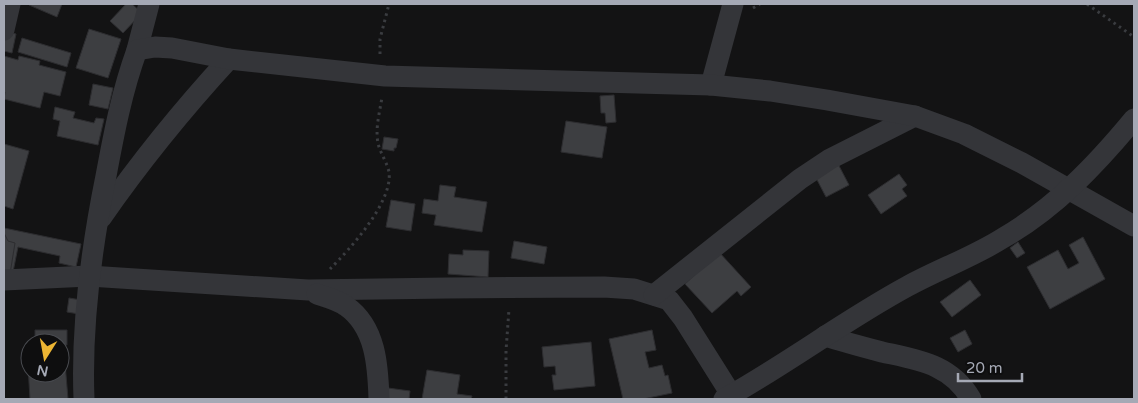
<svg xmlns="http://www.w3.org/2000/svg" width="1138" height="403" viewBox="0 0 1138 403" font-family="'Varela Round',sans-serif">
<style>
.building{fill:#3d3e41;stroke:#2d2d30}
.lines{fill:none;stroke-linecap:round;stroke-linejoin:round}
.path{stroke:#3a3c40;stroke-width:3;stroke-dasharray:2.5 4;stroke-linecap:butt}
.minor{stroke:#343539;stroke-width:21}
</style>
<rect width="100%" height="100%" fill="#131314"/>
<!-- building -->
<g class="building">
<path d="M30 4H62L57 17 29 5Z"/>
<path d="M126 4H132L142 13 123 33 110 21Z"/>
<path d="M89 29 121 39 108 78 76 68Z"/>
<path d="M5 31 16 34 12 53 4 51Z"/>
<path d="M22 38 71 53 67 67 18 52Z"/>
<path d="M4 56 18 60 19 56 40 61 39 65 66 72 60 96 44 92 40 108 4 99 5 92H4Z"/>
<path d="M93 84 113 88 108 109 89 105Z"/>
<path d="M614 95 616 122 606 123 605 113H601L600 96Z"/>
<path d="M55 107 75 112 73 118 94 123 96 118 104 119 98 145 57 136 60 121 53 119Z"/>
<path d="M566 121 607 127 602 158 561 152Z"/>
<path d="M384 137 398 139 396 148H394V151L382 149Z"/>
<path d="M4 144 29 151 13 209 4 206Z"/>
<path d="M837 162 849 185 826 197 814 174Z"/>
<path d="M899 174 907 185 902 189 907 196 881 214 868 195Z"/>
<path d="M440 185 456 187 454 197 487 202 482 232 434 225 436 215 422 213 424 199 438 201Z"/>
<path d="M391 200 415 204 411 231 386 227Z"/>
<path d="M4 228 81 244 76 267 59 263 60 256 18 247 13 272 4 270Z"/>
<path d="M4 233 8 241 15 243 10 274 4 273Z"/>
<path d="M1083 237 1105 279 1050 309 1027 267 1058 250 1068 269 1079 263 1069 245Z"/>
<path d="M514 241 547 247 544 264 511 258Z"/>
<path d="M1018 242 1025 253 1017 258 1010 248Z"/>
<path d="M463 250 489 251 488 277 448 274 449 254 463 255Z"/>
<path d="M719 252 751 287 741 296 737 291 712 313 685 284Z"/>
<path d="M970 280 981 295 952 317 940 302Z"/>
<path d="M69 298 81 300 79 314 67 312Z"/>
<path d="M35 330H67V345H60V343H35Z"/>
<path d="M652 330 656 350 645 352 649 368 662 365 665 376 668 375 672 393 643 399H623L609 339Z"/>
<path d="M965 330 972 344 958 352 950 338Z"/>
<path d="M591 342 595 386 554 390 552 375H556L555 366 544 367 542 347Z"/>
<path d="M60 363H65L68 399H30L28 366 30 365V373H60Z"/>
<path d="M427 370 460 375 457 394 472 396 471 399H422Z"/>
<path d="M388 388 410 391 409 399H386Z"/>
</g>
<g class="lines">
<!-- path -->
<g class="path">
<path d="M1087 4 1134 37"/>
<path d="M753 8 760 4"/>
<path d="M380 54V39L389 4"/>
<path d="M330 269C350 249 393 202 389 172 387 162 380 153 378 143 375 128 380 111 382 97"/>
<path d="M506 399V351L509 309"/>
</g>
<!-- minor -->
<g class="minor">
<path d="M4 30 10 4"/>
<path d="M137 50 149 4"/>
<path d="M711 85 733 4"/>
<path d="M101 218C140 162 183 109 229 59"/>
<path d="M4 280 89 276 308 290 448 288 604 287 634 289 669 300 683 318 734 399"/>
<path d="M317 294C326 297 338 300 346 306 376 327 378 366 379 399"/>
<path d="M654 295 800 179 830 159 915 116"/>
<path d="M825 336C844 342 863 347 882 352 918 360 951 364 971 399"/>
<path d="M84 399C81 324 91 250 106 176 114 133 122 91 137 50L155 47 172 48 229 59 385 76 711 85 770 91 827 100 915 116 964 134 1022 163 1134 226"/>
<path d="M724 399C787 364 845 320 908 286 939 269 973 257 1003 238 1055 208 1096 165 1134 119"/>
</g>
</g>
<!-- border -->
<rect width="1138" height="403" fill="none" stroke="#a5a9b5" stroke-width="10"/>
<!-- north arrow -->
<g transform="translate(45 358) rotate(191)"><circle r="24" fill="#0e0e0f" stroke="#4a4c51"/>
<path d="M0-4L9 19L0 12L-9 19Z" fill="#ecb533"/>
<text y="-8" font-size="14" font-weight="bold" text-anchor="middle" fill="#a5a9b5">N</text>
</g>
<!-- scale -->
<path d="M958 373v8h64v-8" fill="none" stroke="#a5a9b5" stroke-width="2.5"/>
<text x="966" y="373" font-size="15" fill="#a5a9b5" stroke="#0e0e0f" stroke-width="4" paint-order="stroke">20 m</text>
</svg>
